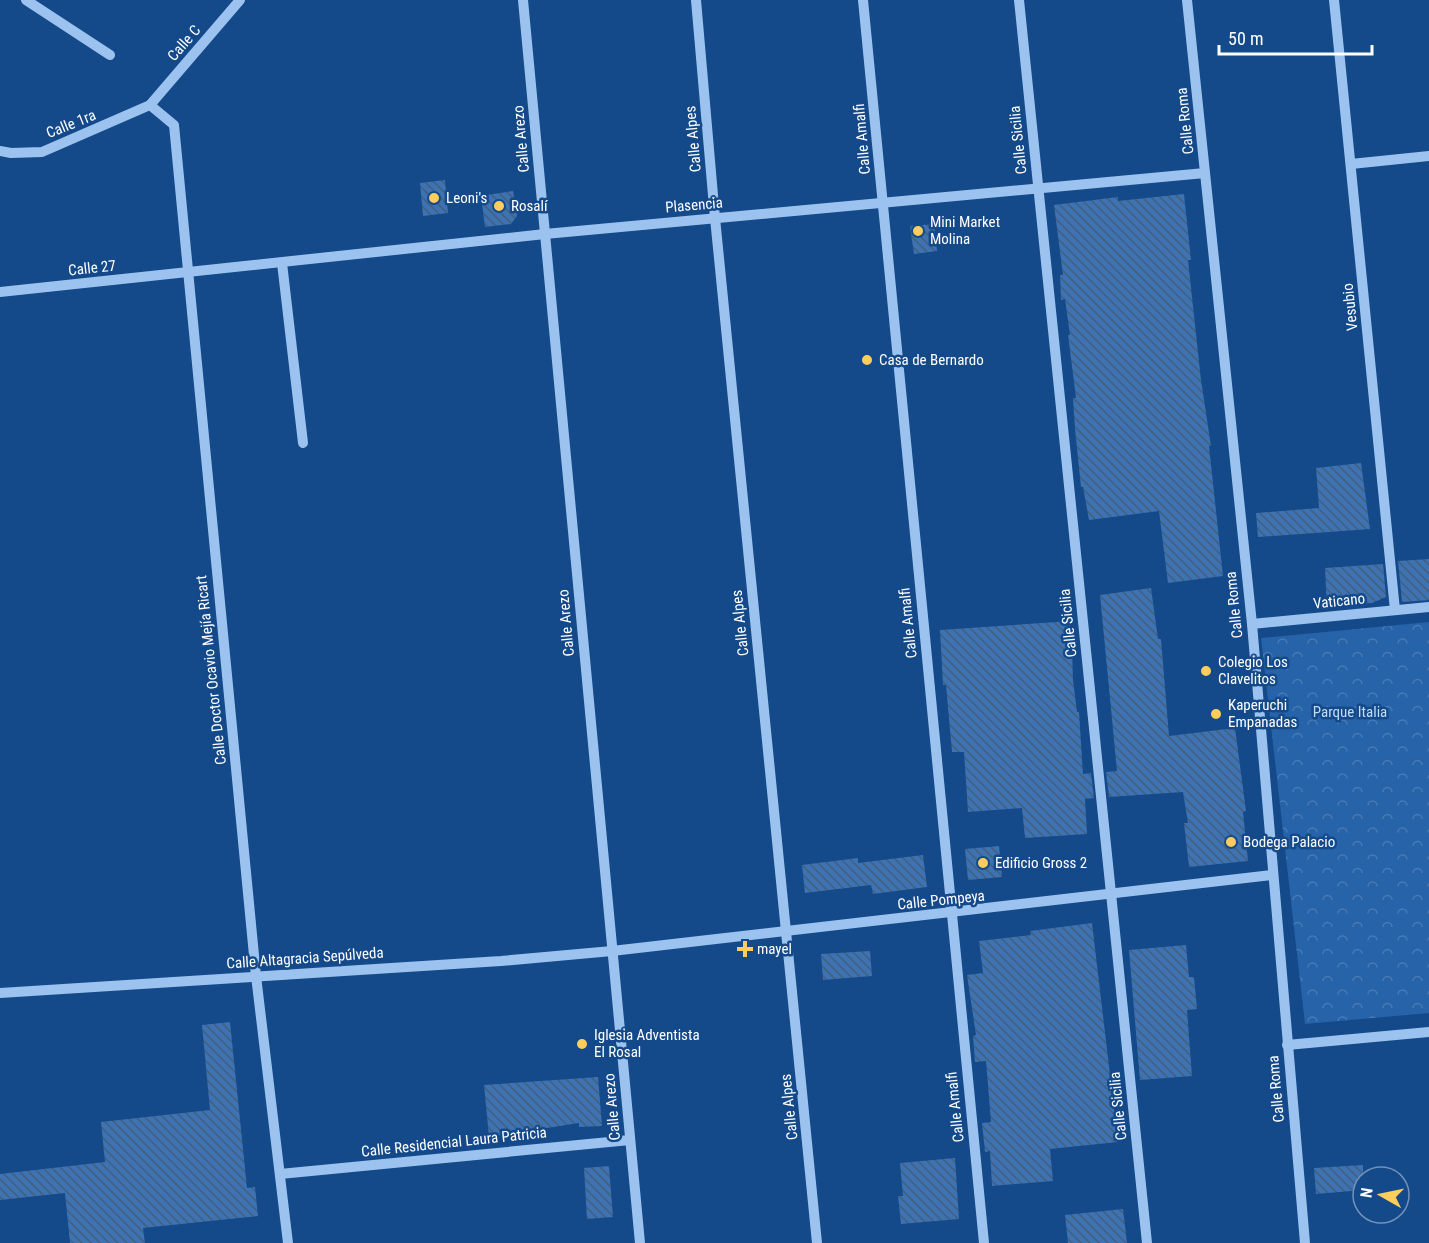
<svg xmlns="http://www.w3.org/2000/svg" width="1429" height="1243" viewBox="0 0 1429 1243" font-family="'Roboto Condensed',sans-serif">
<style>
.park{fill:url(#park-crowns)}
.building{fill:url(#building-back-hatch)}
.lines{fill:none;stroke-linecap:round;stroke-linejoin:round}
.minor{stroke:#9cc3ef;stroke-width:10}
.poi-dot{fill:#ffce5a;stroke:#14498a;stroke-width:2}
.labels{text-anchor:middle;stroke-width:5;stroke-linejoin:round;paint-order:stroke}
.street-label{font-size:15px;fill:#fff;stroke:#14498a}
.poi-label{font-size:15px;fill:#fff;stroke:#14498a;text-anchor:start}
.park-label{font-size:15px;fill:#c2ddfb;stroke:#14498a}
</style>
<defs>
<pattern id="park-crowns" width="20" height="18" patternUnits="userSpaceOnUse" patternTransform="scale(1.5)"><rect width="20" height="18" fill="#2663a9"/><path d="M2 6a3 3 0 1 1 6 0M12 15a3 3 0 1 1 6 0" fill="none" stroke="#477ab6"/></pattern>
<pattern id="building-back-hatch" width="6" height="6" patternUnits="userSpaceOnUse" patternTransform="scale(1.5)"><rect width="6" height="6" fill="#3d73b3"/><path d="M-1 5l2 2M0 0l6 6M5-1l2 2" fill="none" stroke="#455e7a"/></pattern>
</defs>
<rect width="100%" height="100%" fill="#14498a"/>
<!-- park -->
<path class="park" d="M1429 622V1013L1305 1024 1261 638Z"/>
<!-- building -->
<g class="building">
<path d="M445 180 448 213 423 216 420 183Z"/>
<path d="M513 191 517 216 511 224 485 227 481 196Z"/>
<path d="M1184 194 1191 260H1188L1201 380 1211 446H1209L1223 576 1168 583 1159 511 1089 520 1083 487H1081L1075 429 1073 398H1076L1068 335H1070L1065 299 1061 300 1060 275H1063L1054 205 1118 197V201Z"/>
<path d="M934 224 937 251 914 254 910 226Z"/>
<path d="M1361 463 1370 529 1258 537 1256 513 1319 508 1316 468Z"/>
<path d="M1429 559V600L1402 602 1398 561Z"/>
<path d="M1383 564 1386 597 1372 603 1327 606 1325 568Z"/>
<path d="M1151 588 1158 639H1161L1169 736 1235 728 1246 811 1243 812 1248 861 1189 867 1184 823H1188L1183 792 1109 797 1106 772 1117 771 1100 595Z"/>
<path d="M1071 621 1073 680 1077 712H1079L1083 774 1091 773 1094 798 1085 799 1087 834 1025 838 1022 808 968 812 964 752H952L946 685H943L940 630Z"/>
<path d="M999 846 1002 877 968 880 965 849Z"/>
<path d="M923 855 927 887 873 894 871 885 805 893 802 865 858 858V863Z"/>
<path d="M1092 923 1118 1142 1050 1149 1053 1181 992 1186 990 1151 985 1152 982 1123 991 1122 986 1061 975 1062 973 1036 976 1035 967 975 983 973 979 941 1031 935 1030 931Z"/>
<path d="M1186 945 1189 977H1194L1197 1009 1187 1010 1192 1076 1140 1080 1129 950Z"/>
<path d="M870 951 872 976 823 980 821 954Z"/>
<path d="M230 1022 247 1188 255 1187 258 1216 143 1228 145 1243H70L65 1193 0 1200V1174L105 1162 101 1122 210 1110 202 1025Z"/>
<path d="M598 1077 602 1126 579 1127V1123L489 1137 484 1085Z"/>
<path d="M955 1158 959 1219 901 1224 898 1196H903L900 1163Z"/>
<path d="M1363 1165V1190L1316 1194 1314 1168Z"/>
<path d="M609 1166 613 1217 587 1219 584 1168Z"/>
<path d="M1123 1209 1127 1243H1068L1065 1215Z"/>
</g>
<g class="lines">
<!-- minor -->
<g class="minor">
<path d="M26 0 110 55"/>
<path d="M523 0 640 1243"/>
<path d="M696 0 715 218 817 1243"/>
<path d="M863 0 984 1243"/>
<path d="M1019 0 1147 1243"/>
<path d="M1187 0 1252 624 1305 1243"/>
<path d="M1334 0 1395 610"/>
<path d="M150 105 174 125 256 976 288 1243"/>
<path d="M0 151 11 153 42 152 150 105 240 0"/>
<path d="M1351 164 1429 156"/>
<path d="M282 263 303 443"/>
<path d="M0 292 545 234 1205 173"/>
<path d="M1252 624 1429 607"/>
<path d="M0 993 501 961 612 951 1272 875"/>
<path d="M1287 1045 1429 1032"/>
<path d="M280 1174 630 1140"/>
</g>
</g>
<!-- markers -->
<g class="poi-dot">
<circle cx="434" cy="198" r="6"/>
<circle cx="499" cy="206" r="6"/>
<circle cx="918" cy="231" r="6"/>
<circle cx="867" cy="360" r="6"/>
<circle cx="1206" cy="671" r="6"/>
<circle cx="1216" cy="714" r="6"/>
<circle cx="1231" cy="842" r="6"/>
<circle cx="983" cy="863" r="6"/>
<path d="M742 940h6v6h6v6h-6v6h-6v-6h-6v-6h6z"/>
<circle cx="582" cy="1044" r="6"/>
</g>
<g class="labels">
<!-- street labels -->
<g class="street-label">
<text transform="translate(184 43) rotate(-49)" y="5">Calle C</text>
<text transform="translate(1185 121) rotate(-96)" y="5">Calle Roma</text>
<text transform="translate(71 124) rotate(-22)" y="5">Calle 1ra</text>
<text transform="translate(521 139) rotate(-95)" y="5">Calle Arezo</text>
<text transform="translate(693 139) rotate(-95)" y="5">Calle Alpes</text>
<text transform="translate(862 139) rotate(-95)" y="5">Calle Amalfi</text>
<text transform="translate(1018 140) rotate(-96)" y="5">Calle Sicilia</text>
<text transform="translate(694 205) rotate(-5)" y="5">Plasencia</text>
<text transform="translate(92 268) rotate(-6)" y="5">Calle 27</text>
<text transform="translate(1350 307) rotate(-96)" y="5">Vesubio</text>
<text transform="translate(1339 601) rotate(-6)" y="5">Vaticano</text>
<text transform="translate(1234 605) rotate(-96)" y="5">Calle Roma</text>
<text transform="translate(566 623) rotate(-95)" y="5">Calle Arezo</text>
<text transform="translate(740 623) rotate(-96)" y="5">Calle Alpes</text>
<text transform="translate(908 623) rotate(-96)" y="5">Calle Amalfi</text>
<text transform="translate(1068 623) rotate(-96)" y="5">Calle Sicilia</text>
<text transform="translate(211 670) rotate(-96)" y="5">Calle Doctor Ocavio Mejía Ricart</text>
<text transform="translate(941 900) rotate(-6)" y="5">Calle Pompeya</text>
<text transform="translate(305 958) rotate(-4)" y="5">Calle Altagracia Sepúlveda</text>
<text transform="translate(1276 1089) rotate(-95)" y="5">Calle Roma</text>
<text transform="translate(1118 1106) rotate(-96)" y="5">Calle Sicilia</text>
<text transform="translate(612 1107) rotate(-95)" y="5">Calle Arezo</text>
<text transform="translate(789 1107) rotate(-96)" y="5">Calle Alpes</text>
<text transform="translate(955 1107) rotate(-96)" y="5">Calle Amalfi</text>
<text transform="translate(454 1142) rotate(-6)" y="5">Calle Residencial Laura Patricia</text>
</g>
<!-- poi labels -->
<g class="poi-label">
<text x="446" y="203">Leoni's</text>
<text x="511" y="211">Rosalí</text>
<text x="930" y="227">Mini Market<tspan x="930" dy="17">Molina</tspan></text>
<text x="879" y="365">Casa de Bernardo</text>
<text x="1218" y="667">Colegio Los<tspan x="1218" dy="17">Clavelitos</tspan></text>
<text x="1228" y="710">Kaperuchi<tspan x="1228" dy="17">Empanadas</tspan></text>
<text x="1243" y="847">Bodega Palacio</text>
<text x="995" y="868">Edificio Gross 2</text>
<text x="757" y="954">mayel</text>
<text x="594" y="1040">Iglesia Adventista<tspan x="594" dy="17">El Rosal</tspan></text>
</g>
<!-- park labels -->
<g class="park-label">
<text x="1350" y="717">Parque Italia</text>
</g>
</g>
<!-- north arrow -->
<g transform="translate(1381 1195) rotate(279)"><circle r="28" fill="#14498a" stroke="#7292b9" stroke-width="1.5"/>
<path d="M0-4.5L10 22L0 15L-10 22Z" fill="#ffce5a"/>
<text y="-9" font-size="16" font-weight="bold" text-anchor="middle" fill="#ffffff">N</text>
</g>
<!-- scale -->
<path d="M1219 45v9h153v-9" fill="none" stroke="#ffffff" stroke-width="3"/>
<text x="1228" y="45" font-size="18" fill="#ffffff" stroke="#14498a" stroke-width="4.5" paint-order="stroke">50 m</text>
</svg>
